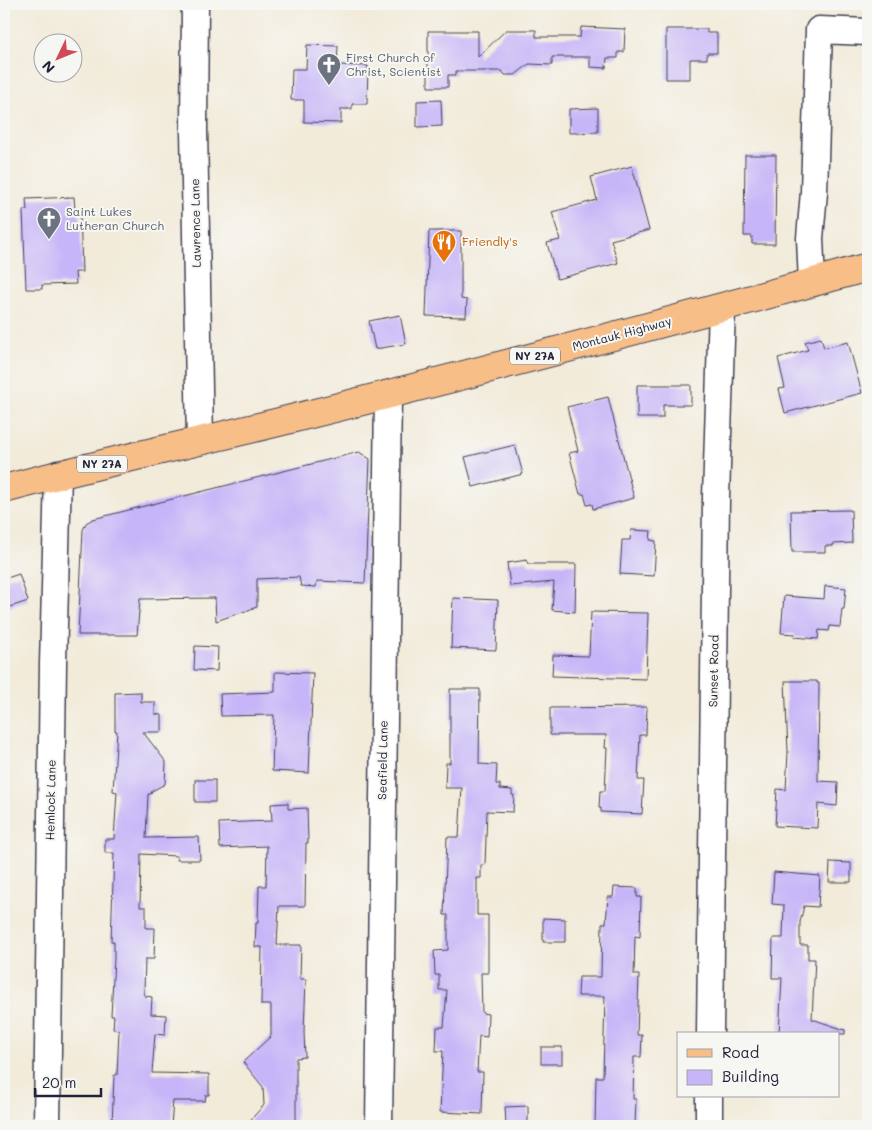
<svg xmlns="http://www.w3.org/2000/svg" width="872" height="1130" viewBox="0 0 872 1130" font-family="Mali,sans-serif">
<style>
.building{fill:#c6b5f8}
.lines{fill:none;stroke-linecap:round;stroke-linejoin:round}
.minor-casing{stroke:#414053;stroke-width:29}
.major-casing{stroke:#414053;stroke-width:30}
.minor{stroke:#fff;stroke-width:26}
.major{stroke:#f7be88;stroke-width:28}
.labels{text-anchor:middle;stroke-width:4;stroke-linejoin:round;paint-order:stroke}
.shield{fill:#f6f6f2;stroke:#626272;stroke-width:1}
.shield-label{font-size:11px;font-weight:bold;fill:#22223b}
.worship-label{font-size:12px;fill:#5b616d;stroke:#f6f6f2;text-anchor:start}
.street-label{font-size:12px;fill:#22223b;stroke:#f6f6f2}
.food-label{font-size:12px;fill:#c56008;stroke:#f6f6f2;text-anchor:start}
</style>
<rect width="100%" height="100%" fill="#f6f6f2"/>
<filter id="ink" filterUnits="userSpaceOnUse"><feTurbulence type="fractalNoise" baseFrequency=".02" numOctaves="2"/><feDisplacementMap in="SourceGraphic" scale="10" xChannelSelector="R" yChannelSelector="G"/><feConvolveMatrix kernelMatrix="1 2 1 2 8 2 1 2 1" color-interpolation-filters="sRGB"/></filter>
<filter id="wash" filterUnits="userSpaceOnUse"><feTurbulence type="fractalNoise" baseFrequency=".0096" numOctaves="4" result="noise"/><feDisplacementMap in="SourceGraphic" scale="20" xChannelSelector="R" yChannelSelector="G"/><feGaussianBlur stdDeviation="1.12" result="paint"/><feColorMatrix in="noise" values="0 0 0 0 0 0 0 0 0 0 0 0 0 0 0 0 0 1.4 0 .05"/><feComposite in="paint" operator="in"/></filter>
<g filter="url(#wash)">
<rect width="100%" height="100%" fill="#f2ebda"/>
<g id="blocks">
<!-- building -->
<g class="building">
<path d="M581 27 625 29 624 52H618V58H607L606 68 590 67V57H552V65L529 64 515 75H505L502 71H456V75H448V87H428V31H478V57L506 30H536V37H580Z"/>
<path d="M666 29H707V33H717V53H707V59H690V79H666Z"/>
<path d="M307 45 338 46 337 65 368 66 367 104H352V109H341V123L304 122V100H291L292 69H306Z"/>
<path d="M441 100 442 126 417 127V101Z"/>
<path d="M598 108V132L569 133V109Z"/>
<path d="M745 155H776L775 244H752V236H744Z"/>
<path d="M632 166 649 230 611 240 618 263 557 279 547 243 560 240 552 212 597 200 591 177Z"/>
<path d="M74 197 75 211H80L82 272H75L76 284 42 285V289H26L23 210H27L26 199Z"/>
<path d="M429 231H461V299L467 300 466 317 426 316Z"/>
<path d="M400 315 406 344 375 349 369 321Z"/>
<path d="M821 338 824 348 848 342 862 393 785 413 779 389 785 388 778 358 808 350 805 342Z"/>
<path d="M637 385H691V405H663V418H637Z"/>
<path d="M608 397 634 498 593 509 592 504 587 505 584 494H580L569 453 578 451 567 407Z"/>
<path d="M515 445 523 474 473 487 465 457Z"/>
<path d="M359 452 370 459 365 583 317 581 316 587 301 586 299 577 257 579V607L216 621 215 598 140 599 137 635H78L83 530 86 523 93 519Z"/>
<path d="M851 510 852 543 833 544V546H825V552H792L791 511Z"/>
<path d="M631 530 651 531 650 540 656 541 654 576 620 574 622 540H630Z"/>
<path d="M527 560 528 564H576L575 612 552 610 554 582 510 586 507 563Z"/>
<path d="M19 574 28 601 4 609V579Z"/>
<path d="M825 586 846 588 844 609H842L840 627 830 626 829 631 819 630 818 639 794 637 795 634 781 633 784 596 824 599Z"/>
<path d="M453 598 498 600 496 650 451 648Z"/>
<path d="M591 612 648 613 646 679 552 676 553 655 589 656Z"/>
<path d="M195 646 218 647 217 671 194 670Z"/>
<path d="M275 672 313 673 309 773 272 771 274 715 221 716 220 694 275 692Z"/>
<path d="M785 681H817V683H819L818 781 838 782 837 806 818 804 817 828 775 826 777 789 786 790 788 752Z"/>
<path d="M450 689H480L479 764 497 765 496 784H500V789L512 790V795H514L513 812 487 811 485 865H481V878H477V915H488V973H481L482 1013 488 1014 487 1037 479 1036 477 1072H483L482 1114 440 1112 443 1051H436L437 1027H444L447 990H439V975H435L434 951 448 950V915H444L447 837H459L462 788H445L446 763H450Z"/>
<path d="M141 692V702H155V714L162 715V732H143L166 762 165 784 152 791 151 794H148L146 838 199 837 200 860H177V856L141 854 140 907H146V928H155L154 959H145L144 992 145 996 152 997 151 1014 166 1015 165 1035 155 1034 152 1073 209 1074V1095H206L205 1101H173L171 1126H112L114 1075H117L119 1030 113 1029 114 1016H111L114 959V942L111 941 114 853H105V839H114L117 792 113 791 117 731H115V693Z"/>
<path d="M647 707 646 735H640L638 780H644L642 814 601 812V808H599L600 791H605L607 748H605L606 735H550V708Z"/>
<rect x="195" y="780" width="20" height="22"/>
<path d="M288 803V809L307 808 308 843H306L305 906H279L277 945H301L300 979H306L304 1032 305 1057 296 1058V1126H245L264 1105 263 1087 243 1062 271 1036V1005H261L262 947H255L256 923H258L259 886H266L267 846 220 848 219 823 272 821 271 804Z"/>
<path d="M830 862 851 863V882H829Z"/>
<path d="M774 872 820 876 818 907 804 906 800 922V945H808V959H815L812 1019 845 1030V1034H779L782 978H772L773 938H783L784 905 772 904Z"/>
<path d="M614 887 637 888V897H641L640 937 635 936 634 975H639L637 1035H642L641 1057H634L633 1099H636L635 1126H595L596 1077H603L605 996H578L579 977H601L602 923H606L608 897H613Z"/>
<path d="M543 918 565 919V942H543Z"/>
<rect x="541" y="1047" width="21" height="17"/>
<path d="M528 1106V1124L506 1125 505 1107Z"/>
</g>
</g>
</g>
<g filter="url(#ink)">
<use href="#blocks" fill-opacity="0" stroke="#414053" stroke-width="1"/>
<g class="lines">
<defs>
<g id="minor">
<path d="M195 4 194 130 200 441"/>
<path d="M812 283 810 238 814 192 819 30 868 32"/>
<path d="M710 1034 716 498 722 308"/>
<path d="M47 1126 53 664 58 474"/>
<path d="M379 1126 388 394"/>
<path d="M709 1126V1096"/>
</g>
<path id="major" d="M4 489C96 464 190 444 283 421 478 372 674 321 868 267"/>
</defs>
<!-- minor casing -->
<use href="#minor" class="minor-casing"/>
<!-- major casing -->
<use href="#major" class="major-casing"/>
<!-- minor -->
<use href="#minor" class="minor"/>
<!-- major -->
<use href="#major" class="major"/>
</g>
</g>
<!-- icons -->
<defs>
<symbol id="church-pin" viewBox="-11 -11 22 30"><path d="M0 17L-7.5 6A9.5 9.5 0 1 1 7.5 6Z" fill="#6b7280" stroke="#f6f6f2"/><path d="M-1.2-6h2.4v3.5h3.3v2.4h-3.3V6h-2.4V-.1h-3.3v-2.4h3.3Z" fill="#fff"/></symbol>
<symbol id="restaurant-pin" viewBox="-11 -11 22 30"><path d="M0 17L-7.5 6A9.5 9.5 0 1 1 7.5 6Z" fill="#e8710a" stroke="#f6f6f2"/><path d="M-5-6h1v4h1v-4h1v4h1v-4h1v5L-1.5 .5V6h-2V.5L-5-1ZM5-6V6H3V1.5H1.5Q1.5-4 5-6Z" fill="#fff"/></symbol>
</defs>
<g fill-rule="evenodd">
<use href="#church-pin" x="315" y="51" width="28" height="38"/>
<use href="#church-pin" x="35" y="205" width="28" height="38"/>
<use href="#restaurant-pin" x="430" y="228" width="28" height="38"/>
</g>
<g class="labels">
<!-- shield labels -->
<g class="shield">
<rect x="510" y="347.5" width="50" height="17" rx="4"/>
<rect x="77" y="455.5" width="50" height="17" rx="4"/>
</g>
<g class="shield-label">
<text x="535" y="360">NY 27A</text>
<text x="102" y="468">NY 27A</text>
</g>
<!-- worship labels -->
<g class="worship-label">
<text x="346" y="62">First Church of<tspan x="346" dy="14">Christ, Scientist</tspan></text>
<text x="66" y="216">Saint Lukes<tspan x="66" dy="14">Lutheran Church</tspan></text>
</g>
<!-- street labels -->
<g class="street-label">
<text transform="translate(196 223) rotate(-91)" y="4">Lawrence Lane</text>
<text transform="translate(622 334) rotate(-15)" y="4">Montauk Highway</text>
<text transform="translate(714 671) rotate(-89)" y="4">Sunset Road</text>
<text transform="translate(383 760) rotate(-89)" y="4">Seafield Lane</text>
<text transform="translate(51 800) rotate(-89)" y="4">Hemlock Lane</text>
</g>
<!-- food labels -->
<g class="food-label">
<text x="462" y="246">Friendly's</text>
</g>
</g>
<!-- margin -->
<rect width="872" height="1130" fill="none" stroke="#f6f6f2" stroke-width="20"/>
<!-- legend -->
<rect x="677" y="1032" width="162" height="65" fill="#f6f6f2" stroke="#a1a1a9"/>
<rect x="687" y="1049" width="25" height="8" fill="#f7be88" stroke="#a1a1a9"/>
<text x="722" y="1058" font-size="15" fill="#22223b">Road</text>
<rect x="687" y="1070" width="25" height="15" fill="#c6b5f8" stroke="#a1a1a9"/>
<text x="722" y="1082" font-size="15" fill="#22223b">Building</text>
<!-- north arrow -->
<g transform="translate(58 58) rotate(227)"><circle r="24" fill="#f6f6f2" stroke="#a1a1a9"/>
<path d="M0-4L9 19L0 12L-9 19Z" fill="#d1495b"/>
<text y="-8" font-size="14" font-weight="bold" text-anchor="middle" fill="#22223b">N</text>
</g>
<!-- scale -->
<path d="M35 1088v8h66v-8" fill="none" stroke="#22223b" stroke-width="2.5"/>
<text x="42" y="1088" font-size="15" fill="#22223b" stroke="#f6f6f2" stroke-width="4" paint-order="stroke">20 m</text>
</svg>
